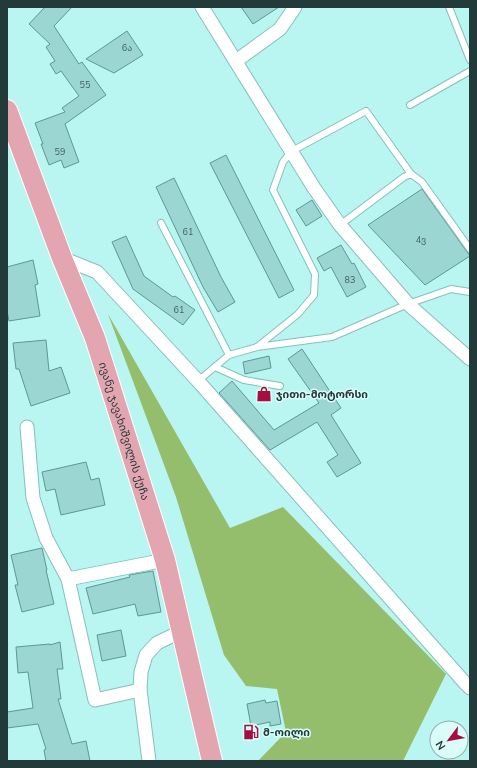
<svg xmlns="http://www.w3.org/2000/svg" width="477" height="768" viewBox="0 0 477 768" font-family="'Nunito Sans','Noto Sans Georgian',sans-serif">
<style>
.forest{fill:#95be6c}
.building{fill:#9bd6d2;stroke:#5e9794}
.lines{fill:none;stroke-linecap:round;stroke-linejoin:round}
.service-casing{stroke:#85c0bc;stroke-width:8}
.minor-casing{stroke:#85c0bc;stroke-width:15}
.primary-casing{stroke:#fff;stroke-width:22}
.service{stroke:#fff;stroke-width:6}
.minor{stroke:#fff;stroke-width:13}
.primary{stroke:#e3a5b0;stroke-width:20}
.labels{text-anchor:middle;stroke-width:3;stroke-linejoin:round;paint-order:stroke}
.number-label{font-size:9px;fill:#40615f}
.poi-label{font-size:11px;font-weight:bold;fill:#223a39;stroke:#dafdfa;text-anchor:start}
.street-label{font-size:11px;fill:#223a39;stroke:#dafdfa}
</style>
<rect width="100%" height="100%" fill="#b9f5f1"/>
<!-- forest -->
<path class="forest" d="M108 314 230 528 283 507 446 674 403 761H258L286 732 277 689 246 686 224 655 176 497Z"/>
<!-- building -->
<g class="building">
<path d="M45 7H72L54 26 79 64 82 62 106 95 65 124 79 162 64 168 61 160 49 165 41 144H43L35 123 65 112 62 108 79 96 61 71 56 74 50 64 55 61 46 47 50 44 29 24Z"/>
<path d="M241 7H279L253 24Z"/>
<path d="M127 31 143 55 114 73 86 59Z"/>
<path d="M226 155 294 290 279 298 210 163Z"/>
<path d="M174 178 221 277 235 302 218 312 203 287 156 187Z"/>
<path d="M422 189 470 256 425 285 368 225Z"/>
<path d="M312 200 322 216 306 226 296 210Z"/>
<path d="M126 236 144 276 173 297 175 296 195 310 183 325 133 289 112 242Z"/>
<path d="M341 245 352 264 354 263 366 287 347 297 331 267 324 271 317 258Z"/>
<path d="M33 260 38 284 35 285 40 316 9 321 7 311V267Z"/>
<path d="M46 340 49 371 61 367 70 393 31 406 19 369H16L13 343Z"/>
<path d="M302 349 341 408 331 415 361 463 337 477 327 462 338 455 317 422 270 450 219 393 232 381 274 430 319 403 288 359Z"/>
<path d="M269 356 271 368 245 374 243 362Z"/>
<path d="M86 462 91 480 99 478 105 505 61 515 55 489 46 491 42 472Z"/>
<path d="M42 548 47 570H46L54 604 22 612 15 585H18L11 555Z"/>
<path d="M153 571 161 612 138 616 135 604 93 614 86 588 130 577 129 575Z"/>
<path d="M121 630 126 656 102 661 97 635Z"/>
<path d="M60 642 63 669H57L61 699H58L72 744 86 741 90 761H46L44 750 46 749 38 724 7 728V712L33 708 28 672 18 673 16 647 50 644V645Z"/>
<path d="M265 700 266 703 277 701 281 724 270 726V722L251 726 247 704Z"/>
</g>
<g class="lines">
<defs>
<g id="service">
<path d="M449 7 470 60"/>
<path d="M410 105 470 71"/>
<path d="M161 223 229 355"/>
<path d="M340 225 404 177 411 174 422 182 470 249"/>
<path d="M257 347 298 314 314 295 315 274 273 190 283 162 292 151 366 111 411 174"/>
<path d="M215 367 244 380 280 386"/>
<path d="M198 381 229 355 257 347 332 337 408 304 451 289 470 292"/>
</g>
<g id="minor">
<path d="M202 7 314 188 340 225 408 304 470 359"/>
<path d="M236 61 280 29 295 7"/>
<path d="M62 258 97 272 198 381 465 683 470 688"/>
<path d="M27 427 33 498 46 538 68 579"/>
<path d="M140 690 95 700 68 579 165 560"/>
<path d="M149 761 140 690 141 672 146 655 157 643 182 631"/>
</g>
<g id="primary">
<path id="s1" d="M7 110 62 258 95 338 165 560 212 761"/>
</g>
</defs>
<!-- service casing -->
<use href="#service" class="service-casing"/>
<!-- minor casing -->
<use href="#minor" class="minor-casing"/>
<!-- primary casing -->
<use href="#primary" class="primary-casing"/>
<!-- service -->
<use href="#service" class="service"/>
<!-- minor -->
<use href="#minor" class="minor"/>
<!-- primary -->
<use href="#primary" class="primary"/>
</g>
<!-- icons -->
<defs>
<symbol id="shop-bare" viewBox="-9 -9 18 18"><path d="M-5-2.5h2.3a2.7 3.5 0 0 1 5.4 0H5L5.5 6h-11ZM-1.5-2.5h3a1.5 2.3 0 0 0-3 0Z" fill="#a60e41" stroke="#dafdfa" stroke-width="2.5" paint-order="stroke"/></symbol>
<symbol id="fuel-bare" viewBox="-9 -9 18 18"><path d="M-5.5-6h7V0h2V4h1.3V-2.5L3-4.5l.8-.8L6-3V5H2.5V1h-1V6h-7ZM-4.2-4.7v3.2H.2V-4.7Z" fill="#a60e41" stroke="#dafdfa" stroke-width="2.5" paint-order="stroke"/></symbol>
</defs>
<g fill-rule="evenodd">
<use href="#shop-bare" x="253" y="383" width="22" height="22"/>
<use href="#fuel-bare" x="240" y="721" width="22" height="22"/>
</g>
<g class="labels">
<!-- number labels -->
<g class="number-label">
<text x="127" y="51">6ა</text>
<text x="85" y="88">55</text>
<text x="60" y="155">59</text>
<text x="188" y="235">61</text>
<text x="421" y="243">4ვ</text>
<text x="350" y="283">83</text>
<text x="179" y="313">61</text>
</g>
<!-- poi labels -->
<g class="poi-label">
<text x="276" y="398">ჯითი-მოტორსი</text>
<text x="263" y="736">მ-ოილი</text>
</g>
<!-- street labels -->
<g class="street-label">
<text dy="4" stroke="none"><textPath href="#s1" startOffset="342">ივანე ჯავახიშვილის ქუჩა</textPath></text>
</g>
</g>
<!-- border -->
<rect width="477" height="768" fill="none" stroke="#223a39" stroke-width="16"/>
<!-- north arrow -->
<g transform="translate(449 740) rotate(238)"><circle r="19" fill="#dafdfa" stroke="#90afad"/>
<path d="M0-3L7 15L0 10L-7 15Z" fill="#a60e41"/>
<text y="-6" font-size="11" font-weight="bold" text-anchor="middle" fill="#223a39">N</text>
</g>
</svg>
